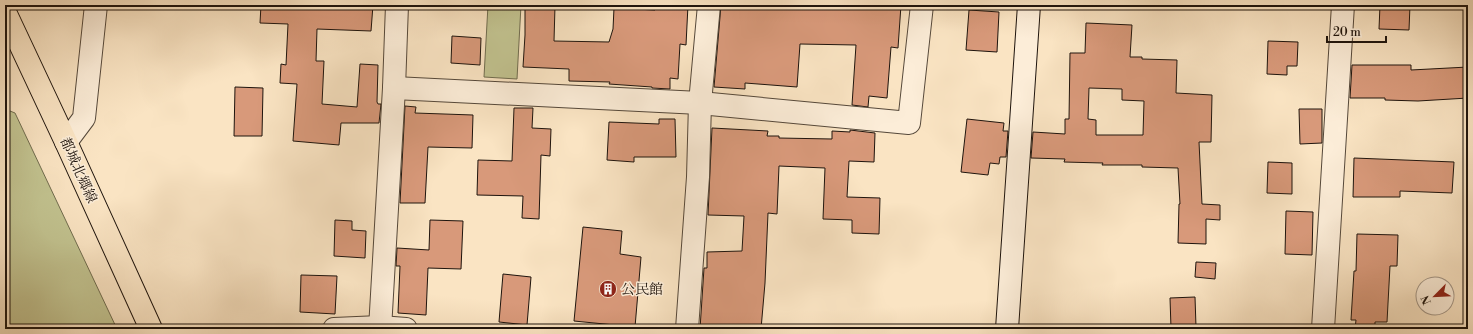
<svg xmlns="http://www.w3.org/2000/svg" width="1473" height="334" viewBox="0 0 1473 334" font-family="'Libre Bodoni','Noto Serif JP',serif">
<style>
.green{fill:#c2c390;stroke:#706c4e}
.building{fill:#d8997a;stroke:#1e140d;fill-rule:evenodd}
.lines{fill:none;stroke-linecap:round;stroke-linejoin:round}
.street-casing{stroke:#55483a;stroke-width:24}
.secondary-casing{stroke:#1e140d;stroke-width:24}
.primary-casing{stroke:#1e140d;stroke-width:24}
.street{stroke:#fcedd8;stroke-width:22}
.secondary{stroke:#fcedd8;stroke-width:22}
.primary{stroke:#fae4c3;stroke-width:22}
.labels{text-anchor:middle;stroke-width:3;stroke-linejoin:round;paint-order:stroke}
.street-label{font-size:14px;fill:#1e140d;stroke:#fcedd8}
.poi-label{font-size:14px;fill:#1e140d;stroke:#fcedd8;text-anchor:start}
</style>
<rect width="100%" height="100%" fill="#fae4c3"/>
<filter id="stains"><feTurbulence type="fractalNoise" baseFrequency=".005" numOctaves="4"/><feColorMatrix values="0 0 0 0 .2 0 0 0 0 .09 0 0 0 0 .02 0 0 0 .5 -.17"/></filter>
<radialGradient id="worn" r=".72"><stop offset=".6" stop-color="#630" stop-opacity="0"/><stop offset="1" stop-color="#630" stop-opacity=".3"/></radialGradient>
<!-- green -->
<g class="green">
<path d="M488 5H521L517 79 484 77Z"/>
<path d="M5 109 15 113 117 329H5Z"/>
</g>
<!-- building -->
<g class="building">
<path d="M261 5H373L371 31 317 29 316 61H324L322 104 357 107 360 64 378 65 377 102 378 104H381L379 123H341L339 145 293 141 297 84 280 83 281 64 286 65 288 24 260 23Z"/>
<path d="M525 5 555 6 554 41 609 42 613 29 614 8 655 10V5H688L686 45 680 44 678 79 670 78V89L652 88V87L609 84 610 82 569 81V69L523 67 525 35Z"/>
<path d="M721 5H799V7L878 9V5H901L898 48 891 47 887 98 869 96 868 107 852 105 856 45 800 44 797 87 745 83V89L714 87Z"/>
<path d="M1380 5H1410L1409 30 1379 29Z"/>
<path d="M969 10 999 12 997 52 966 50Z"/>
<path d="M1086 23 1132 25 1130 57H1142V59L1177 60 1176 93 1212 95 1211 142H1199L1202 204 1220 205V220L1206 219V244L1178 243 1179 204H1180L1178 168 1142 167V165H1102L1103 163 1064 162 1065 159 1031 158 1033 132 1065 134V119H1069L1070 53H1085ZM1089 88 1122 89V100L1144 101 1143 135H1096V120L1088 119Z"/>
<path d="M452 36 481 38 480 65 451 63Z"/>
<path d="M1268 41 1298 42 1297 66H1287V75L1267 74Z"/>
<path d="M1352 65H1411V70L1468 67V98L1418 101 1385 100V98H1350Z"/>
<path d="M235 87 263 88 262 136H234Z"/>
<path d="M405 106 416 107 415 113 473 115 472 148 428 147 425 203H400Z"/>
<path d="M514 108H533L532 128 551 129 550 156 541 155 539 219 522 218 523 196 477 195 478 160 512 161Z"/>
<path d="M1299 109H1322V143L1300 144Z"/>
<path d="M659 119H675L676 157H634V162L607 160 609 122 659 124Z"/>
<path d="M967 119 1004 123 1003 131H1008L1006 157H1000L999 164 990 163 988 175 961 172Z"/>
<path d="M712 128 768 131 767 136H779V138L832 139V131L850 132V130L875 133 874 162 849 161 847 197 880 198 879 234 852 233V220L823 219 825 168 779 166 777 214 768 213 765 283 761 329H700L704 268H707V252L742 251 744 216 708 215Z"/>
<path d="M1354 158 1454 162 1452 193 1400 191V197H1353Z"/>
<path d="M1268 162 1292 163V194L1267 193Z"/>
<path d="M1286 211 1313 212 1312 255 1285 254Z"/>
<path d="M335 220 352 221V230L366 231 365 258 334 256Z"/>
<path d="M430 220 463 221 461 269 428 268 426 315 398 313 400 266H396L397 248 429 250Z"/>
<path d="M583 227 622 231 620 254 641 257 635 327 574 321Z"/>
<path d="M1357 234 1398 235 1397 266H1390L1387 322H1375V329H1355L1356 320H1351L1354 271H1356Z"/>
<path d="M1196 262 1216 263 1215 279 1195 277Z"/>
<path d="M503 274 531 277 527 325 499 322Z"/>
<path d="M301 275 337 276 335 314 300 312Z"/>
<path d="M1195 297 1196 327 1171 328 1170 298Z"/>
</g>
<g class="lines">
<defs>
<g id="street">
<path d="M394 88 700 103 909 123 922 5"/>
<path d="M66 142 84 118 96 5"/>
<path d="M334 329 380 327 406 329"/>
<path d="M380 329 394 88 397 5"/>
<path d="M687 329 698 177 700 103 709 5"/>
<path d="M1323 329 1343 5"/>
</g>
<path id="secondary" d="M1007 329 1029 5"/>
<path id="primary" d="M5 12 66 142 151 329"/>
</defs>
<!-- street casing -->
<use href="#street" class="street-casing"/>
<!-- secondary casing -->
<use href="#secondary" class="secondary-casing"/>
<!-- primary casing -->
<use href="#primary" class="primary-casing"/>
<!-- street -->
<use href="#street" class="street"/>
<!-- secondary -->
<use href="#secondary" class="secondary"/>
<!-- primary -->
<use href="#primary" class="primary"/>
</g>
<!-- icons -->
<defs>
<symbol id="building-disc" viewBox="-11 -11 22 22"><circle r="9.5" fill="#8f2418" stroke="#fcedd8"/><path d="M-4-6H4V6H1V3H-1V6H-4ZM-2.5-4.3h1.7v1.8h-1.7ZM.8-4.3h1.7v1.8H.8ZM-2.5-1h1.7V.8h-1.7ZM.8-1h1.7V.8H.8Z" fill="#fff"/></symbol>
</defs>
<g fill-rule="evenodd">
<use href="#building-disc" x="598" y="279" width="20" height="20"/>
</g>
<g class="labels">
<!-- street labels -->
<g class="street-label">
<text transform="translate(79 170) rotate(66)" y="5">都城北郷線</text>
</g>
<!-- poi labels -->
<g class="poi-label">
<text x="621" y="294">公民館</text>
</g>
</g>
<!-- margin -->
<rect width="1473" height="334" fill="none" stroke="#fae4c3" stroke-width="20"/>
<rect x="6" y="6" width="1461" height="322" fill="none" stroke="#1e140d" stroke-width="2"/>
<rect x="10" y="10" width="1453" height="314" fill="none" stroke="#1e140d"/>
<!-- north arrow -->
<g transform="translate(1435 296) rotate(246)"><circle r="19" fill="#fcedd8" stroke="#a39687"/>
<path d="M0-3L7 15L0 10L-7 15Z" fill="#8f2418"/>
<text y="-6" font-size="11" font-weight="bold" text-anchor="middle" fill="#1e140d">N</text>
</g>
<!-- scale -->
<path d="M1327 36v6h59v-6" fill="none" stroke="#1e140d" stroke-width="2"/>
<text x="1333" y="36" font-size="12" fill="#1e140d" stroke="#fcedd8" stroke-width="3" paint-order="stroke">20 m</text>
<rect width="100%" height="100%" filter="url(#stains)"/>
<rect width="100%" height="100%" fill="url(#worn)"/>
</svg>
